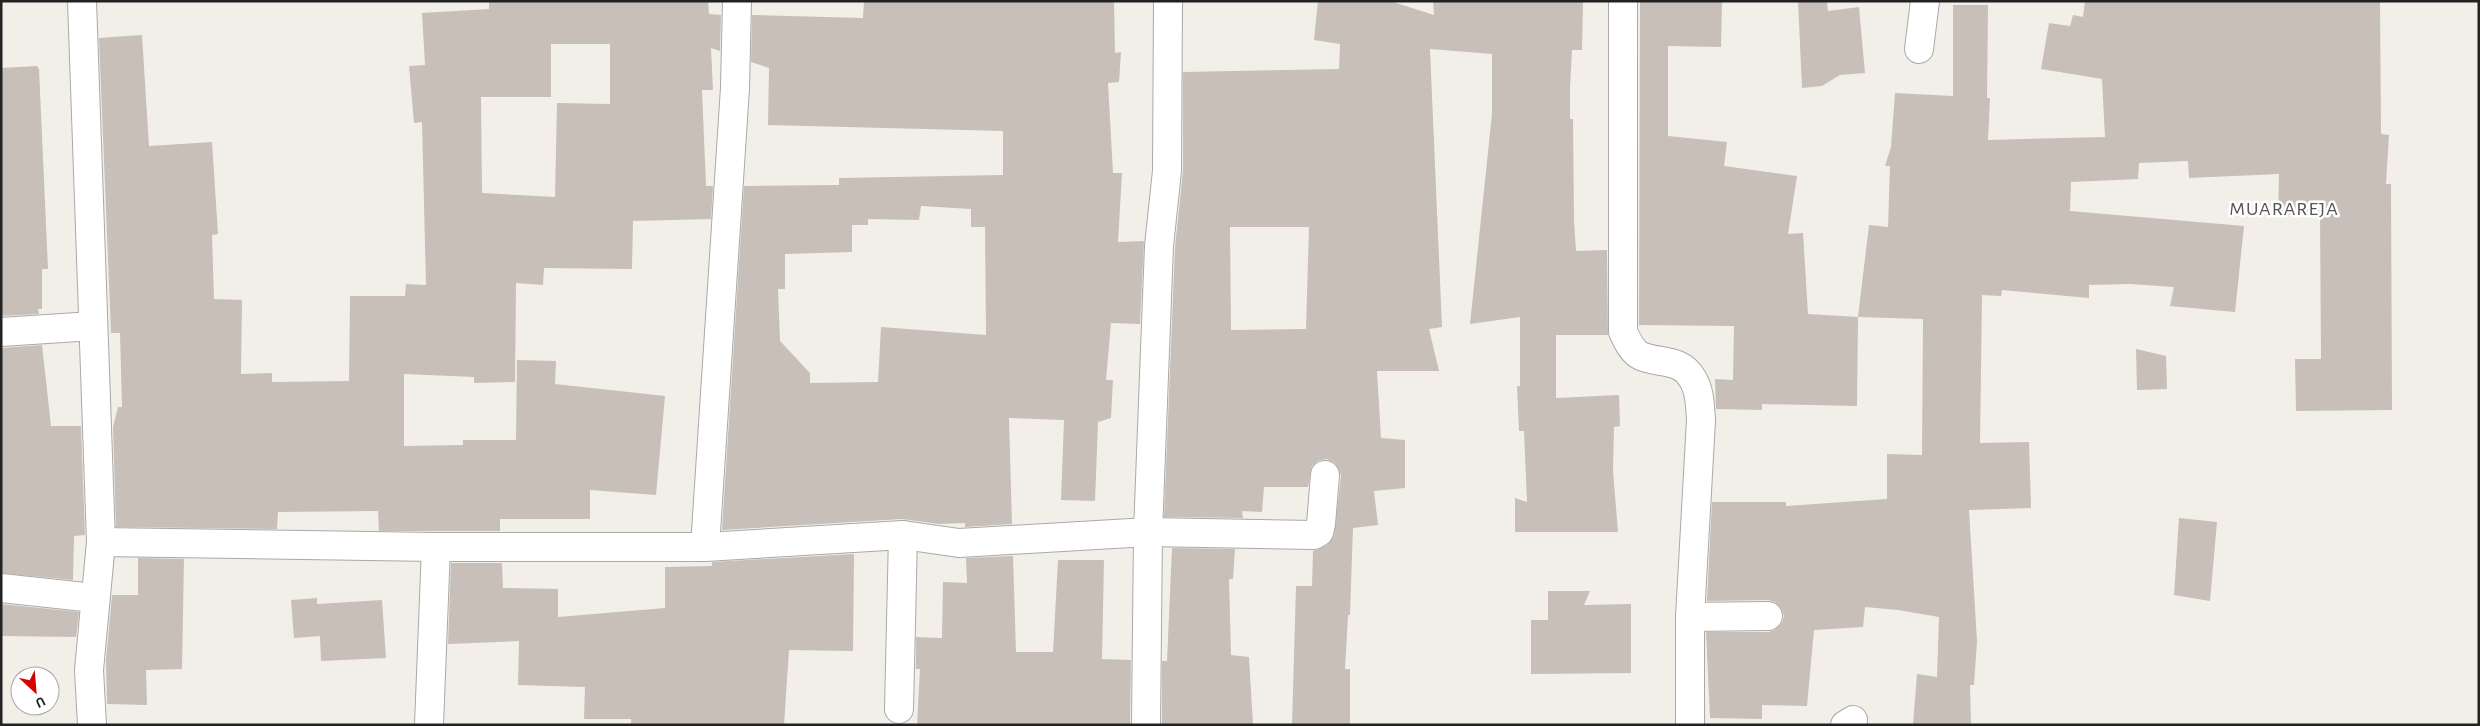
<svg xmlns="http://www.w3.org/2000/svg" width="2480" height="726" viewBox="0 0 2480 726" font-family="'Alegreya Sans',sans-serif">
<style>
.building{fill:#c7bfb8;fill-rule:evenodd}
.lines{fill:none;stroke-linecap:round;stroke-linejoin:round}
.minor-casing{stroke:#a9a9a9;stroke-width:30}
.minor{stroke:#fff;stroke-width:28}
.labels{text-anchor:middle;stroke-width:5;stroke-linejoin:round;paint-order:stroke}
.quarter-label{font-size:20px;letter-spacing:1px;fill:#555;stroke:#fff}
</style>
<rect width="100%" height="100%" fill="#f2efe9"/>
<!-- building -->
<g class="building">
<path d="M489 1H708L709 14 721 15 720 51 711 48 713 90H702L706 186H713L711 219 633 221 632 269 544 268 543 285 516 283 515 382 474 383V377L404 374V446L463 445V440H516L517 360 556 361 555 384 665 396 656 495 590 490V519H500V531H379L378 511 278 512 277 529 116 527 113 427 118 407H122L120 333H111L99 38 142 35 149 146 212 142 218 234 212 235 214 299 242 300 241 374 272 373V382L349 381 350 296H405L406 284 426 285 422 122 414 123 409 66 425 65 422 13 489 9ZM551 44H610V104L557 103 555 197 482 193 481 97H551Z"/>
<path d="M864 1H1114L1115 53 1121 52 1119 82 1108 83 1113 173H1122L1118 242 1144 241 1140 324 1111 323 1106 380H1113L1111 418 1098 422 1095 501 1061 500 1064 420 1009 418 1012 524 965 527V523L939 524 902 519 722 530 744 186 839 185V178L1003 175V131L768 125 769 68 751 62 752 15 863 18ZM921 206 971 209V227H985L986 335 881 327 878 382 810 383V373L780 341 778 289H785V254L852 252V225H868V219L919 220Z"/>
<path d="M1318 1H1390L1434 15 1433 1H1583L1582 50H1572L1570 88V119H1573L1574 221 1576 251 1607 250 1608 335H1556V398L1619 395 1620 426 1614 427 1613 471 1618 532H1515V498L1527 502 1524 431H1519L1517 386H1520V317L1470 324 1492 114V54L1430 49 1442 327 1429 329 1439 371H1377L1381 438 1405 440V488L1374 491 1378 525 1353 528 1350 615H1348L1345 669H1350V725H1292L1296 586H1312L1313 551 1327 545 1334 536 1341 476 1339 469 1334 462 1326 459 1318 461 1312 466 1308 487H1264L1262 512 1242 511 1243 518 1164 517 1175 247 1183 171V72L1339 69 1340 44 1314 40ZM1230 227H1309L1306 329 1231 330Z"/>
<path d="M1640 1H1722L1721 47 1668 46V136L1727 142 1724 166 1797 176 1788 234 1803 233 1808 314 1858 317 1857 406 1762 404V410L1716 409 1715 379 1733 380 1734 326 1639 325Z"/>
<path d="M1798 1H1827L1828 11 1859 7 1865 73 1840 75 1822 86 1802 88Z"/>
<path d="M2085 1H2380L2381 134 2389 135 2386 184H2391L2392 410 2296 411 2295 359H2321L2320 214 2278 215 2279 174 2189 178 2188 161 2139 163 2138 179 2071 182 2070 211 2244 226 2235 312 2170 306 2174 287 2130 284 2089 285V298L2002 290 2001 296 1982 295 1980 443 2029 442 2031 508 1969 510 1977 641 1974 685H1970L1971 725H1913L1917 674 1937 677 1939 617 1898 610 1865 607 1863 627 1814 630 1807 706 1762 705V719L1710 718 1706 632H1769L1776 629 1782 623 1784 616 1781 608 1775 602 1768 600 1707 601 1712 502H1786V506L1887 499V454L1922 455 1923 319 1858 317 1869 225 1888 227 1890 166H1885L1891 147 1895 93 1953 96V5H1988L1987 98H1990L1988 140 2105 137 2102 79 2041 69 2049 23 2070 26 2073 15 2083 17Z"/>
<path d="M37 66 39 69 48 269H42V309H38L39 314 1 316V68Z"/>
<path d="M42 345 51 426H81L85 535 74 536 73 580 1 573V348Z"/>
<path d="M2136 349 2166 356 2167 389 2137 390Z"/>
<path d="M2179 518 2217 522 2210 601 2174 595Z"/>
<path d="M1172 548 1235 549 1233 579H1229L1231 655 1249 657 1253 725H1162V661H1167Z"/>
<path d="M854 554 853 651 789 650 784 725H631V719H584L585 687 518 685 519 641 448 644 451 563H502L503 588 558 589V617L665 608V567L712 566V562Z"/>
<path d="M1013 556 1016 652H1053L1058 560H1104L1102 659 1131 660 1130 725H917L920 669H916V637L942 638 943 582 967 583 966 558Z"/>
<path d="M138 558 184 559 182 669 146 670 147 705 107 704 106 660 112 595H138Z"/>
<path d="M1548 591H1590L1584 605 1631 604V673L1531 674V620H1548Z"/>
<path d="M317 598V604L382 600 386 658 321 661 320 636 294 638 291 600Z"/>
<path d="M1 604 79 612 76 637 1 636Z"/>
</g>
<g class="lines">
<defs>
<g id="minor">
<path d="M82 1 101 542 89 670 92 725"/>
<path d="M1623 1V332C1627 340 1632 352 1641 356 1660 364 1680 358 1692 378 1700 390 1700 406 1701 420L1690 617V725"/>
<path d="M1919 49 1925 1"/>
<path d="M1 332 93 326"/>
<path d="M101 542 436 547H705L903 535 959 543 1148 532 1314 535 1319 532 1321 524 1325 475"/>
<path d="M705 547 735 88 737 1"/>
<path d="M1 588 94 598"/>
<path d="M1690 617 1768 616"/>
<path d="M899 709 903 535"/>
<path d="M429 725 436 547"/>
<path d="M1146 725 1148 532 1159 246 1167 171 1168 1"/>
<path d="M1845 725 1853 720"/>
</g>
</defs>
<!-- minor casing -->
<use href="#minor" class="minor-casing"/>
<!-- minor -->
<use href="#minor" class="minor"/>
</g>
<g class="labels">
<!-- quarter labels -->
<g class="quarter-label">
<text x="2284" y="215">MUARAREJA</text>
</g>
</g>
<!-- border -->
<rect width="2480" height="726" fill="none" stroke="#222222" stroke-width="5"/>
<!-- north arrow -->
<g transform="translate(35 691) rotate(154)"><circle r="24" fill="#ffffff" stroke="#a7a7a7"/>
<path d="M0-4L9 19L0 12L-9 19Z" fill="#d40000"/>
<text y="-8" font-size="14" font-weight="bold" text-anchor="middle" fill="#222222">U</text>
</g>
</svg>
